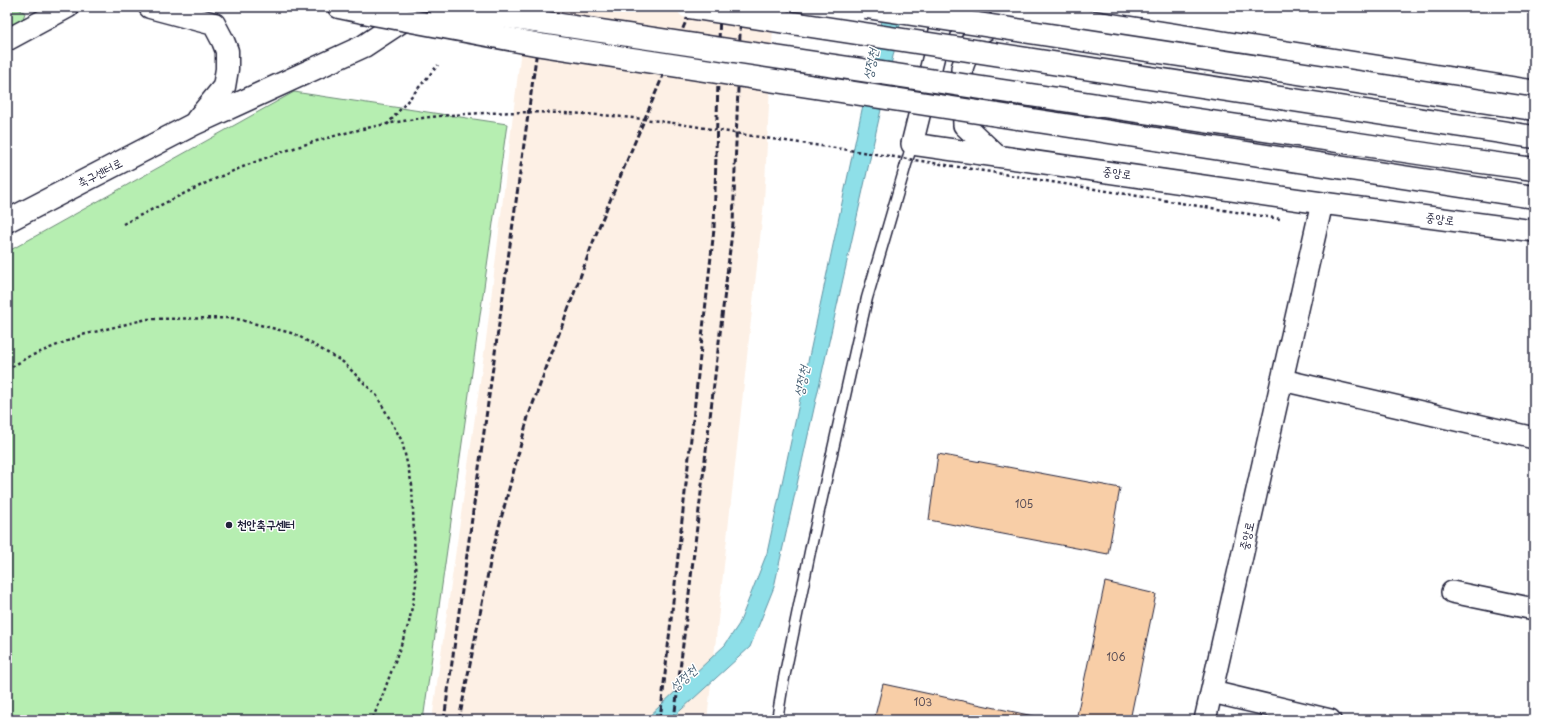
<svg xmlns="http://www.w3.org/2000/svg" width="1541" height="727" viewBox="0 0 1541 727" font-family="'Playpen Sans','Poor Story',sans-serif">
<style>
.built{fill:#fdf0e5}
.green{fill:#b6eeb1;stroke:#6c8876}
.water{fill:#8edfe8;stroke:#6393a3}
.building{fill:#f8cea7;stroke:#22223b}
.lines{fill:none;stroke-linecap:round;stroke-linejoin:round}
.service-casing{stroke:#22223b;stroke-width:13}
.minor-casing{stroke:#22223b;stroke-width:24}
.tertiary-casing{stroke:#22223b;stroke-width:25}
.secondary-casing{stroke:#22223b;stroke-width:25}
.path{stroke:#22223b;stroke-width:2.5;stroke-dasharray:3 3;stroke-linecap:butt}
.service{stroke:#fff;stroke-width:10}
.minor{stroke:#fff;stroke-width:21}
.tertiary{stroke:#fff;stroke-width:22}
.secondary{stroke:#fff;stroke-width:22}
.rail{stroke:#22223b;stroke-width:3;stroke-dasharray:6 3;stroke-linecap:butt}
.secondary-bridge-casing{stroke:#22223b;stroke-width:25;stroke-linecap:butt}
.path-bridge{stroke:#22223b;stroke-width:2.5;stroke-dasharray:3 3;stroke-linecap:butt}
.secondary-bridge{stroke:#fff;stroke-width:22}
.poi-dot{fill:#22223b;stroke:#fff;stroke-width:1.5}
.labels{text-anchor:middle;stroke-width:3;stroke-linejoin:round;paint-order:stroke}
.number-label{font-size:10px;fill:#584d56}
.street-label{font-size:12px;fill:#22223b;stroke:#fff}
.poi-label{font-size:12px;font-weight:bold;fill:#22223b;stroke:#fff;text-anchor:start}
.water-label{font-size:13px;font-style:italic;fill:#425b6f;stroke:#fff}
</style>
<rect width="100%" height="100%" fill="#fff"/>
<filter id="ink" filterUnits="userSpaceOnUse"><feTurbulence type="fractalNoise" baseFrequency=".025" numOctaves="2"/><feDisplacementMap in="SourceGraphic" scale="8" xChannelSelector="R" yChannelSelector="G"/><feConvolveMatrix kernelMatrix="1 2 1 2 8 2 1 2 1" color-interpolation-filters="sRGB"/></filter>
<g filter="url(#ink)">
<!-- built -->
<path class="built" d="M526 7H774L764 202 707 720H432L440 661 486 340Z"/>
<!-- green -->
<g class="green">
<path d="M7 7H16L25 13 21 25 7 33Z"/>
<path d="M294 92 507 124 423 720H7V252Z"/>
</g>
<!-- water -->
<path class="water" d="M884 7H904L774 587 750 647 670 720H645L725 645 739 624 767 553Z"/>
<!-- building -->
<g class="building">
<path d="M938 454 1120 488 1108 554 929 520Z"/>
<path d="M1105 582 1156 594 1130 720H1076Z"/>
<path d="M883 684 1052 720H874Z"/>
</g>
<g class="lines">
<defs>
<path id="service" d="M777 720 783 683 812 542 867 298 912 144"/>
<g id="minor">
<path d="M946 7 912 144 1322 203 1534 231"/>
<path d="M1000 7 1534 91"/>
<path d="M7 40 68 7"/>
<path d="M997 156 964 125 962 68 974 36 1001 21"/>
<path d="M1282 380 1534 438"/>
<path d="M1452 592 1534 609"/>
<path d="M1212 692 1330 720"/>
<path d="M1205 720 1322 203"/>
</g>
<g id="tertiary">
<path d="M150 7 214 24 223 41 227 51V69L224 87 197 120"/>
<path d="M7 221 194 124 364 46 411 15 415 7"/>
</g>
<path id="secondary" d="M339 7 363 12"/>
</defs>
<!-- service casing -->
<use href="#service" class="service-casing"/>
<!-- minor casing -->
<use href="#minor" class="minor-casing"/>
<!-- tertiary casing -->
<use href="#tertiary" class="tertiary-casing"/>
<!-- secondary casing -->
<use href="#secondary" class="secondary-casing"/>
<!-- path -->
<g class="path">
<path d="M387 125 438 65"/>
<path d="M7 370 28 357 82 335 147 319 233 318 295 334 343 362 377 396 402 441 412 485 416 585 409 623 382 697 372 720"/>
</g>
<!-- service -->
<use href="#service" class="service"/>
<!-- minor -->
<use href="#minor" class="minor"/>
<!-- tertiary -->
<use href="#tertiary" class="tertiary"/>
<!-- secondary -->
<use href="#secondary" class="secondary"/>
<!-- rail -->
<g class="rail">
<path d="M444 720 543 7"/>
<path d="M459 720 492 553 528 417 598 229 692 7"/>
<path d="M660 720 714 229 720 7"/>
<path d="M674 720 733 224 741 7"/>
</g>
<defs>
<g id="secondary-bridge">
<path d="M440 7 1445 157 1534 169"/>
<path d="M688 7 1534 137"/>
<path d="M866 7 1534 109"/>
<path d="M363 12 541 45 1534 197"/>
</g>
</defs>
<!-- secondary-bridge casing -->
<use href="#secondary-bridge" class="secondary-bridge-casing"/>
<!-- path-bridge -->
<path class="path-bridge" d="M123 224C169 201 215 177 263 159 316 139 374 124 430 117 498 110 566 111 633 118 684 123 735 134 786 141 951 164 1115 193 1280 219"/>
<!-- secondary-bridge -->
<use href="#secondary-bridge" class="secondary-bridge"/>
</g>
</g>
<!-- markers -->
<circle class="poi-dot" cx="229" cy="525" r="4"/>
<g class="labels">
<!-- number labels -->
<g class="number-label">
<text x="1024" y="508">105</text>
<text x="1116" y="661">106</text>
<text x="923" y="706">103</text>
</g>
<!-- street labels -->
<g class="street-label">
<text transform="translate(100 173) rotate(-27)" y="4">축구센터로</text>
<text transform="translate(1117 173) rotate(8)" y="4">중앙로</text>
<text transform="translate(1440 219) rotate(8)" y="4">중앙로</text>
<text transform="translate(1247 536) rotate(-77)" y="4">중앙로</text>
</g>
<!-- poi labels -->
<g class="poi-label">
<text x="237" y="529">천안축구센터</text>
</g>
<!-- water labels -->
<g class="water-label">
<text transform="translate(870 64) rotate(-78)" y="5">성정천</text>
<text transform="translate(801 381) rotate(-78)" y="5">성정천</text>
<text transform="translate(683 678) rotate(-42)" y="5">성정천</text>
</g>
</g>
<!-- margin -->
<rect width="1541" height="727" fill="none" stroke="#fff" stroke-width="24"/>
<rect x="12" y="12" width="1517" height="703" fill="none" stroke="#22223b" stroke-width="1.5" filter="url(#ink)"/>
</svg>
